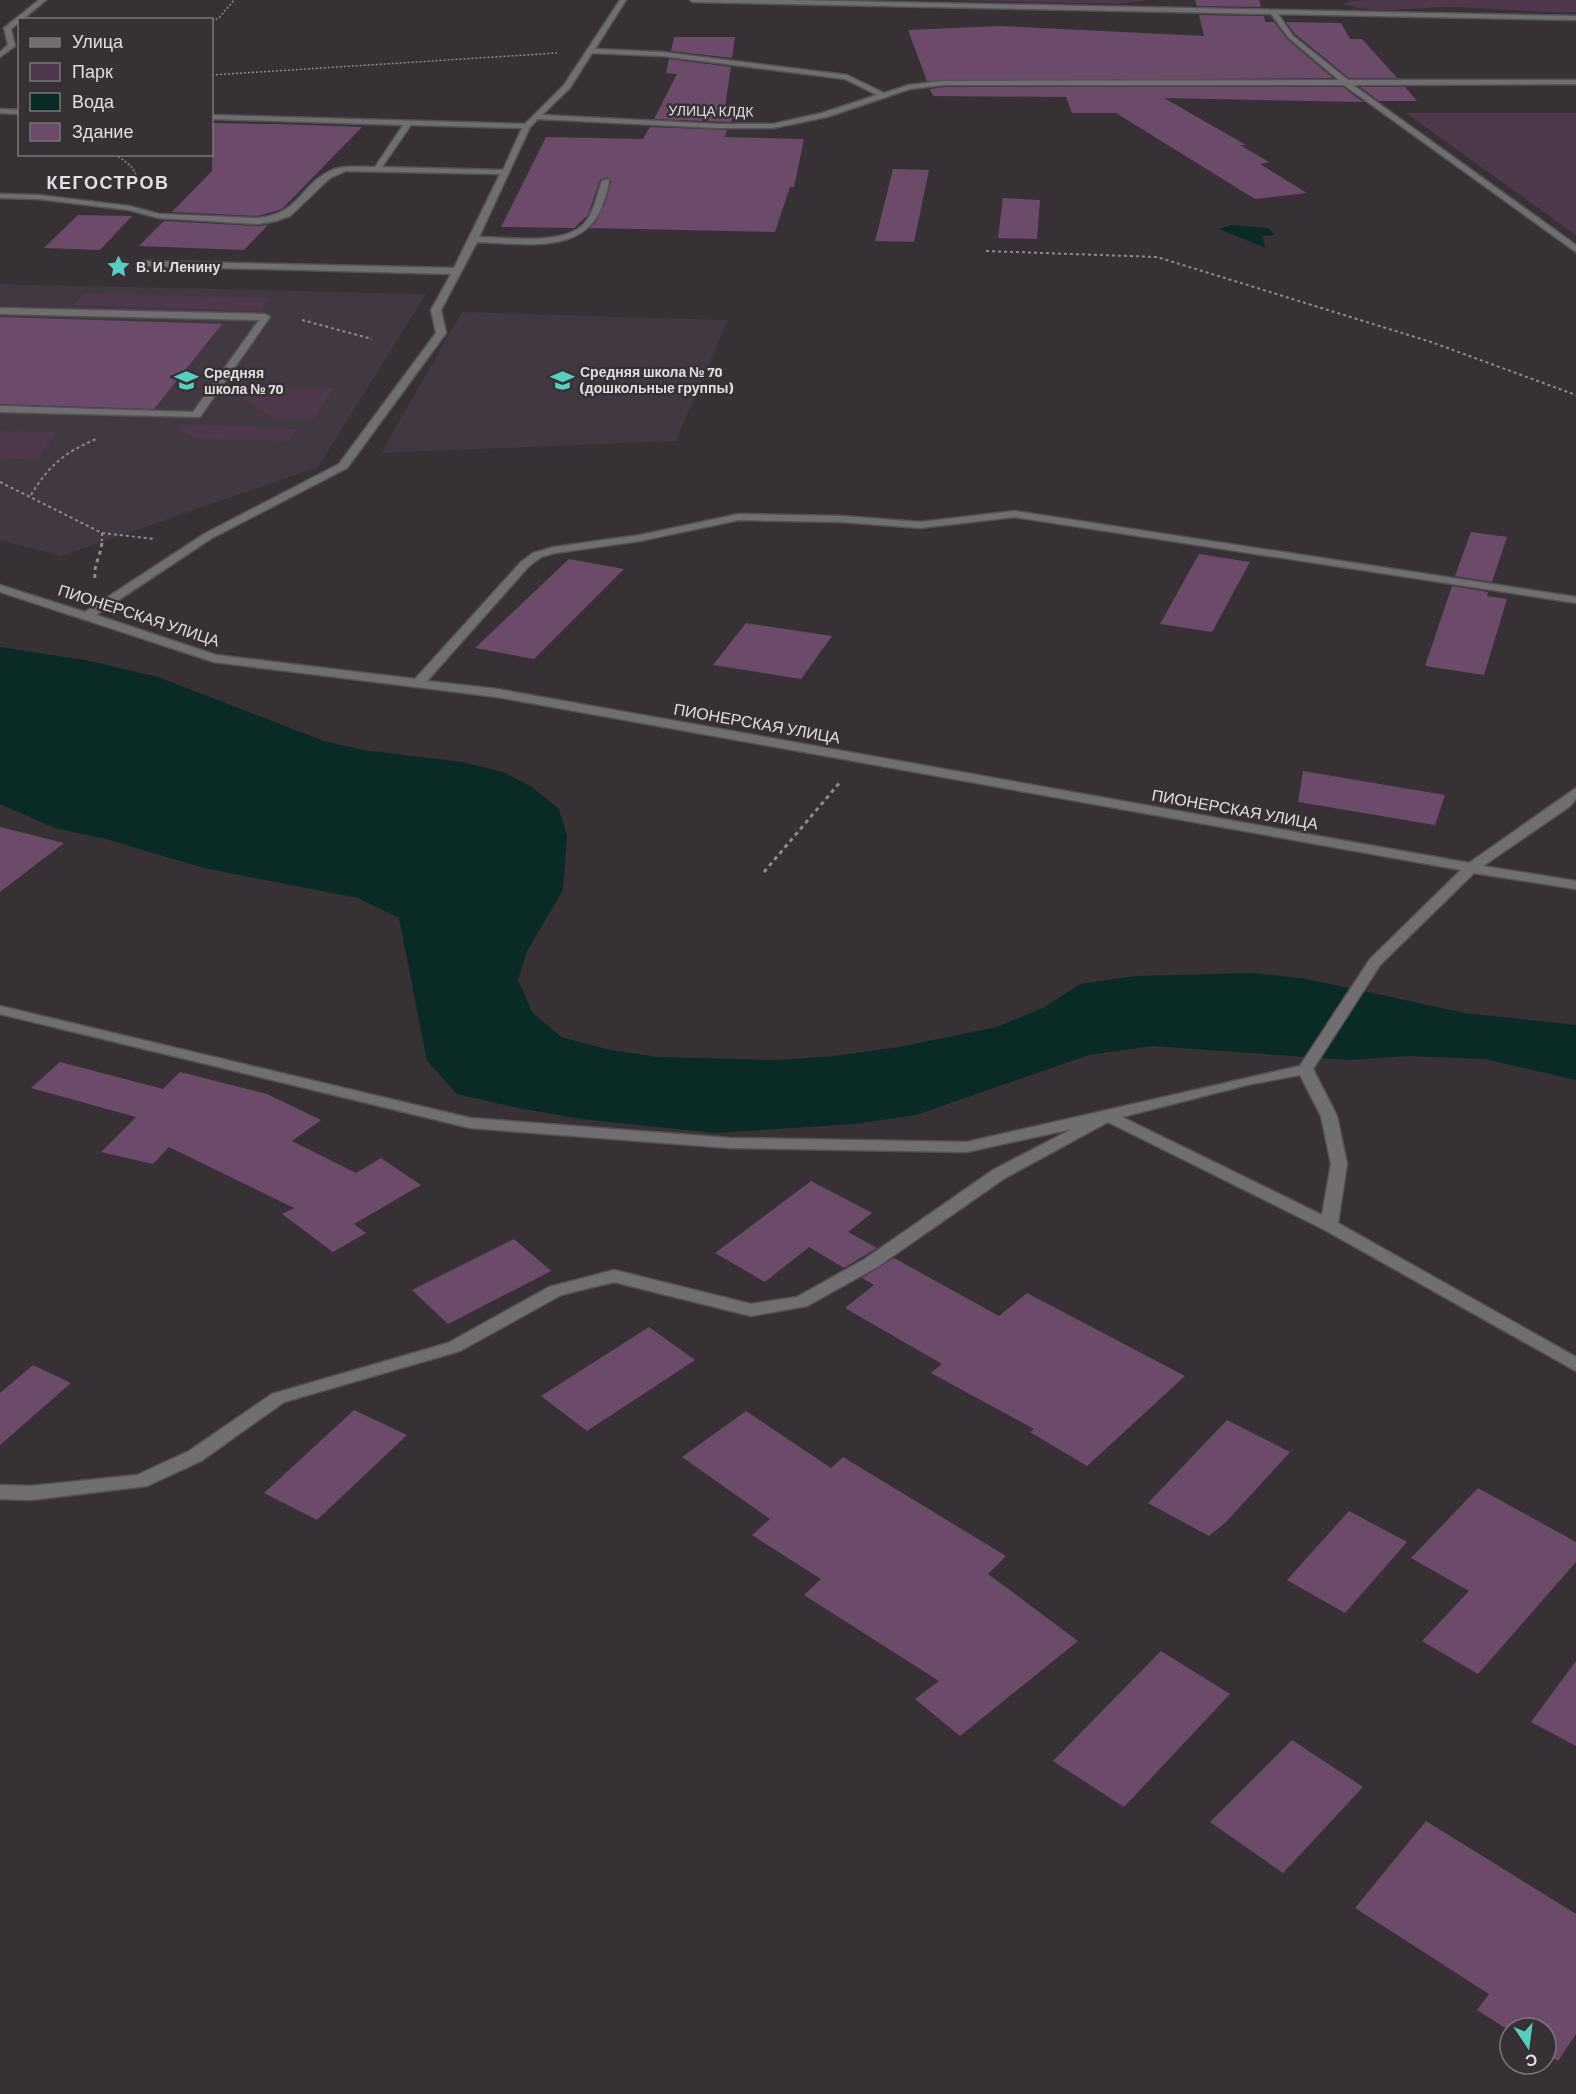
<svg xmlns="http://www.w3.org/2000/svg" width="1576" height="2094" viewBox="0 0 1576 2094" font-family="Barlow,sans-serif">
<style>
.built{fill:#423842}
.green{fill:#4d384c}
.water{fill:#0a2a26}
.building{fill:#6b4b69}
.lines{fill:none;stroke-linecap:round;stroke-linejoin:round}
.minor-casing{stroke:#555055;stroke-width:3}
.path-far2{stroke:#8f8a8e;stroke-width:1.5;stroke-dasharray:2 2;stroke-linecap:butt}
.path-far1{stroke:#8f8a8e;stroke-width:2;stroke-dasharray:3 3;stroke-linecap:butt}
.path{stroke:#8f8a8e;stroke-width:3;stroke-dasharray:4 4;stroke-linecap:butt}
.minor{fill:#716e71;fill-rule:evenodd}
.labels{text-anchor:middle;stroke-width:5;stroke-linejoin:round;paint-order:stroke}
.far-street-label{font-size:14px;fill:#e0dce0;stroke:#373136}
.far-poi-label{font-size:14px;font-weight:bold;fill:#e0dce0;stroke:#373136;text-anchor:start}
.street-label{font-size:16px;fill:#e0dce0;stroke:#373136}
.far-district-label{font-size:18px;font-weight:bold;letter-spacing:1.5px;fill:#e5dde4;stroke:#373136}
</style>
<rect width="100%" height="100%" fill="#373136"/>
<!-- built -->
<g class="built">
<path d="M0 284 426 294 318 467 61 556 0 540Z"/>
<path d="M462 312 728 320 676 441 381 453Z"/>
</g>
<!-- green -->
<g class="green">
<path d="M944 0H1150L1119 4Z"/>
<path d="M1371 0H1576V12C1534 13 1496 8 1455 7 1419 6 1378 16 1343 4L1351 1Z"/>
<path d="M1406 113H1576V235L1562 225Z"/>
<path d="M84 293 269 298 262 311 73 305Z"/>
<path d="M308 387 334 388 314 418H273L241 397 257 388Z"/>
<path d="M182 424 297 429 289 441 195 439 180 430Z"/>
<path d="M0 431 57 432 36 460 0 458Z"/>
</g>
<!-- water -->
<g class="water">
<path d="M1231 225 1268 228 1275 235 1262 236 1266 248 1219 229Z"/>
<path d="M0 647 85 660 158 677 324 741 364 750 462 762 503 772 532 787 559 809 567 836 563 890 527 951 518 980 532 1012 561 1037 610 1050 658 1057 779 1060 835 1056 899 1047 997 1027 1043 1008 1080 984 1135 976 1254 973 1307 979 1465 1013 1576 1025V1080L1485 1059 1409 1056 1349 1060 1152 1046 1089 1055 916 1115 854 1124 715 1133 581 1119 513 1107 457 1094 427 1061 399 918 358 898 204 868 106 839 55 828 0 804Z"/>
</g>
<!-- building -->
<g class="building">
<path d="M1195 0H1259L1261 7 1197 6Z"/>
<path d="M1199 15 1264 16 1265 22H1274L1288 40 1333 78 927 81 908 30 1001 26 1204 36Z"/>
<path d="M1286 22 1341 23 1350 39H1362L1397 78H1349L1295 34Z"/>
<path d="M674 37H735L732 58 671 51Z"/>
<path d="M669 59 731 67 725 107H737L731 122 654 119 677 74 666 73Z"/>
<path d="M943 87H1343L1363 102 1164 98 1246 145H1240L1269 162 1260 164 1307 193 1255 199 1116 113H1072L1066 97 933 96 930 89Z"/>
<path d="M1360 87H1405L1417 101H1379Z"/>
<path d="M212 123 279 124 362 127 282 209 258 216 172 212 212 171Z"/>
<path d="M650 127 727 130 725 137 804 139 794 187H790L775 232 589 228 595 223 605 204 611 182 608 177 600 180 588 215 574 228 501 227 546 137 643 139Z"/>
<path d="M893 169 929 170 914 242 875 241Z"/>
<path d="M1003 198 1040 200 1037 239 998 238Z"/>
<path d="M78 215 132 216 100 250 44 248Z"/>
<path d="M164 221 258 226 268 225 244 250 139 246Z"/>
<path d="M0 317 222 324 154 409 0 404Z"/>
<path d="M1471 532 1507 537 1492 582 1455 576Z"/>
<path d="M1199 554 1250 562 1212 632 1160 624Z"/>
<path d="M569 559 624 569 534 659 475 648Z"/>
<path d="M1452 586 1488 592 1487 596 1507 599 1484 675 1425 666Z"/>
<path d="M746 623 832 636 801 679 713 665Z"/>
<path d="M1303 771 1445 795 1435 825 1298 802Z"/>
<path d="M0 827 64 843 0 892Z"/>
<path d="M60 1062 163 1089 180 1072 267 1094 321 1120 292 1141 356 1173 381 1158 421 1185 354 1224 366 1233 333 1252 282 1214 294 1208 169 1147 153 1164 101 1152 136 1117 31 1088Z"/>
<path d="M811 1181 872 1213 848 1232 877 1248 844 1268 809 1247 765 1282 715 1253Z"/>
<path d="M514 1239 551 1271 448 1324 412 1290Z"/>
<path d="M894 1258 999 1316 1027 1293 1185 1376 1087 1466 1030 1432 1034 1429 931 1373 942 1364 845 1308 874 1285 862 1278Z"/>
<path d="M649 1327 695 1360 587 1431 541 1396Z"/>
<path d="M33 1365 71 1383 0 1445V1393Z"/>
<path d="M354 1410 407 1435 317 1520 264 1493Z"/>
<path d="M746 1411 831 1468 843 1457 1006 1556 988 1574 1078 1641 960 1736 915 1699 939 1681 804 1595 821 1579 752 1535 770 1519 682 1457Z"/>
<path d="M1227 1420 1290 1452 1226 1522 1209 1536 1148 1503Z"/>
<path d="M1478 1488 1576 1542V1562L1478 1674 1422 1641 1469 1591 1411 1558Z"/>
<path d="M1349 1511 1407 1542 1345 1613 1287 1580Z"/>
<path d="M1161 1651 1230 1694 1124 1807 1053 1761Z"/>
<path d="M1576 1661V1746L1531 1722Z"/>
<path d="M1292 1740 1363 1787 1283 1873 1210 1822Z"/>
<path d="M1426 1821 1576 1914V2034L1558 2061 1546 2054V2028H1510V2031L1477 2010 1489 1994 1355 1908Z"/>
</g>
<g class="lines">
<defs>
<g id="minor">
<path d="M39 0H46L11 29 15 46 0 57V52L8 45 4 28Z"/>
<path d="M620 0H626L595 49 662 52 847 75 884 93 909 85 943 81 1339 80 1289 38 1271 14 693 2 690 0H790L1576 16V20L1278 14 1293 36 1348 80H1576V84L1353 85 1576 245V252L1344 85H943L910 89 827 117 773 128H717L538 119 530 127 479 237C507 237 569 247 587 220 595 209 597 194 602 181L609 179C609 187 605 198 602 206 584 256 520 243 477 242L441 310 446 333 347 468 212 538 96 615 216 655 415 679 521 562 533 553 554 547 640 535 739 514 842 516 920 522 1015 511 1576 597V603L1015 517 920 528 842 522 739 520 640 541 555 553 541 557 529 566 427 681 497 689 1469 863 1576 788V799L1569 807 1483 866 1576 881V889L1474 873 1380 965 1313 1069 1337 1116 1347 1164 1338 1223 1576 1357V1371L1323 1229 1108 1122 1005 1178 877 1267 807 1306 751 1316 614 1282 561 1295 460 1351 284 1402 201 1461 147 1486 31 1500 0 1499V1485L31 1486 137 1475 189 1451 272 1394 448 1343 549 1287 614 1270 751 1304 797 1297 865 1259 993 1170 1072 1129 967 1152 730 1148 470 1128 0 1014V1006L470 1118 730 1138 967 1142 1300 1066 1370 959 1461 870 497 697 214 662 0 592V585L85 612 204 534 339 464 436 333 431 310 451 274 145 266 141 263 142 261 454 268 500 174 346 171 330 178 290 216 276 221 258 224 159 218 129 210 38 199 0 198V194L38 195 129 206 159 214 258 218C301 214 300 184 332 170 345 165 361 167 375 167L403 125 212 119V115L525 124 564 85ZM592 53 662 56 845 79 877 95 822 113 773 124H717L542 115 570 88ZM411 125 522 128 503 170 382 167ZM1300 1075 1321 1116 1331 1164 1322 1215 1122 1117 1251 1084Z"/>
<path d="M0 109 20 110V114L0 113Z"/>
<path d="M0 308 265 314 270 317 200 417 0 412V406L193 412 259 320 0 314Z"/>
</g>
</defs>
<!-- minor casing -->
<use href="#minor" class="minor-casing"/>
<!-- path-far2 -->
<g class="path-far2">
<path d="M212 21 219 18 234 0"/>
<path d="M212 75 557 53"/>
<path d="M115 154 131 166 143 187"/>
</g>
<!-- path-far1 -->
<g class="path-far1">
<path d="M986 251 1157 257 1431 342 1576 395"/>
<path d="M302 320 372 339"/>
<path d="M0 482 102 533 155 539"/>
<path d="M31 495C49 465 64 453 96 439"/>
<path d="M102 533V541"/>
</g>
<!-- path -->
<g class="path">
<path d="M95 578C93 565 102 554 102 540"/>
<path d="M764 872 841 781"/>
</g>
<!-- minor -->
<use href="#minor" class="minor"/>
</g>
<!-- icons -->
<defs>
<symbol id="sight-bare" viewBox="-9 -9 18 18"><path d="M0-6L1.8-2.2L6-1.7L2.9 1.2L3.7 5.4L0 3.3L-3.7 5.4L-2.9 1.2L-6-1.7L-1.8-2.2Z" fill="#58cec0" stroke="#373136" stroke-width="2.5" paint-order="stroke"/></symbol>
<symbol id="school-bare" viewBox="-9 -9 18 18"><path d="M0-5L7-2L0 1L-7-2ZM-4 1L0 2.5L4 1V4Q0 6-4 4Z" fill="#58cec0" stroke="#373136" stroke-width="2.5" paint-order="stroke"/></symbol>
</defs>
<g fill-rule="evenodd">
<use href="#sight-bare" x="102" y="250" width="33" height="33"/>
<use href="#school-bare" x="546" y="364" width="33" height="33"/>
<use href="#school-bare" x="170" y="364" width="33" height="33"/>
</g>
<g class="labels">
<!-- far-street labels -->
<g class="far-street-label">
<text transform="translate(711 111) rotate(1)" y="5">УЛИЦА КЛДК</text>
</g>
<!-- far-poi labels -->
<g class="far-poi-label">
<text x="136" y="272">В. И. Ленину</text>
<text x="580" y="377">Средняя школа № 70<tspan x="580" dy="16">(дошкольные группы)</tspan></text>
<text x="204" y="378">Средняя<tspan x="204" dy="16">школа № 70</tspan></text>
</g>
<!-- street labels -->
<g class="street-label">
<text transform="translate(139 615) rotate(18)" y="6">ПИОНЕРСКАЯ УЛИЦА</text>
<text transform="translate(757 723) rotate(10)" y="6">ПИОНЕРСКАЯ УЛИЦА</text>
<text transform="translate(1235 809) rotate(10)" y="6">ПИОНЕРСКАЯ УЛИЦА</text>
</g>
<!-- far-district labels -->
<g class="far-district-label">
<text x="108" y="189">КЕГОСТРОВ</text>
</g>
</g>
<!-- legend -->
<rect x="18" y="18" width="195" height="138" fill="#373136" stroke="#7b757a" stroke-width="1.5"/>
<rect x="30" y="38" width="30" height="9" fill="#716e71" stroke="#7b757a" stroke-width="1.5"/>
<text x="72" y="48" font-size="18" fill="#e0dce0">Улица</text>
<rect x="30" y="63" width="30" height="18" fill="#4d384c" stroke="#7b757a" stroke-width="1.5"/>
<text x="72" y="78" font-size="18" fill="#e0dce0">Парк</text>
<rect x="30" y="93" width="30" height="18" fill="#0a2a26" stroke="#7b757a" stroke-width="1.5"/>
<text x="72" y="108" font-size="18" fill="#e0dce0">Вода</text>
<rect x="30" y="123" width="30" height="18" fill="#6b4b69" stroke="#7b757a" stroke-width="1.5"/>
<text x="72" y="138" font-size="18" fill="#e0dce0">Здание</text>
<!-- north arrow -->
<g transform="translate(1528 2046) rotate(167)"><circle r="28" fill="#373136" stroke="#7b757a" stroke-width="1.5"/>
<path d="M0-4.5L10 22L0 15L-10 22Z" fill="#58cec0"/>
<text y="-9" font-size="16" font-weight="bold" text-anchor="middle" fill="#e0dce0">С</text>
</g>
</svg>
